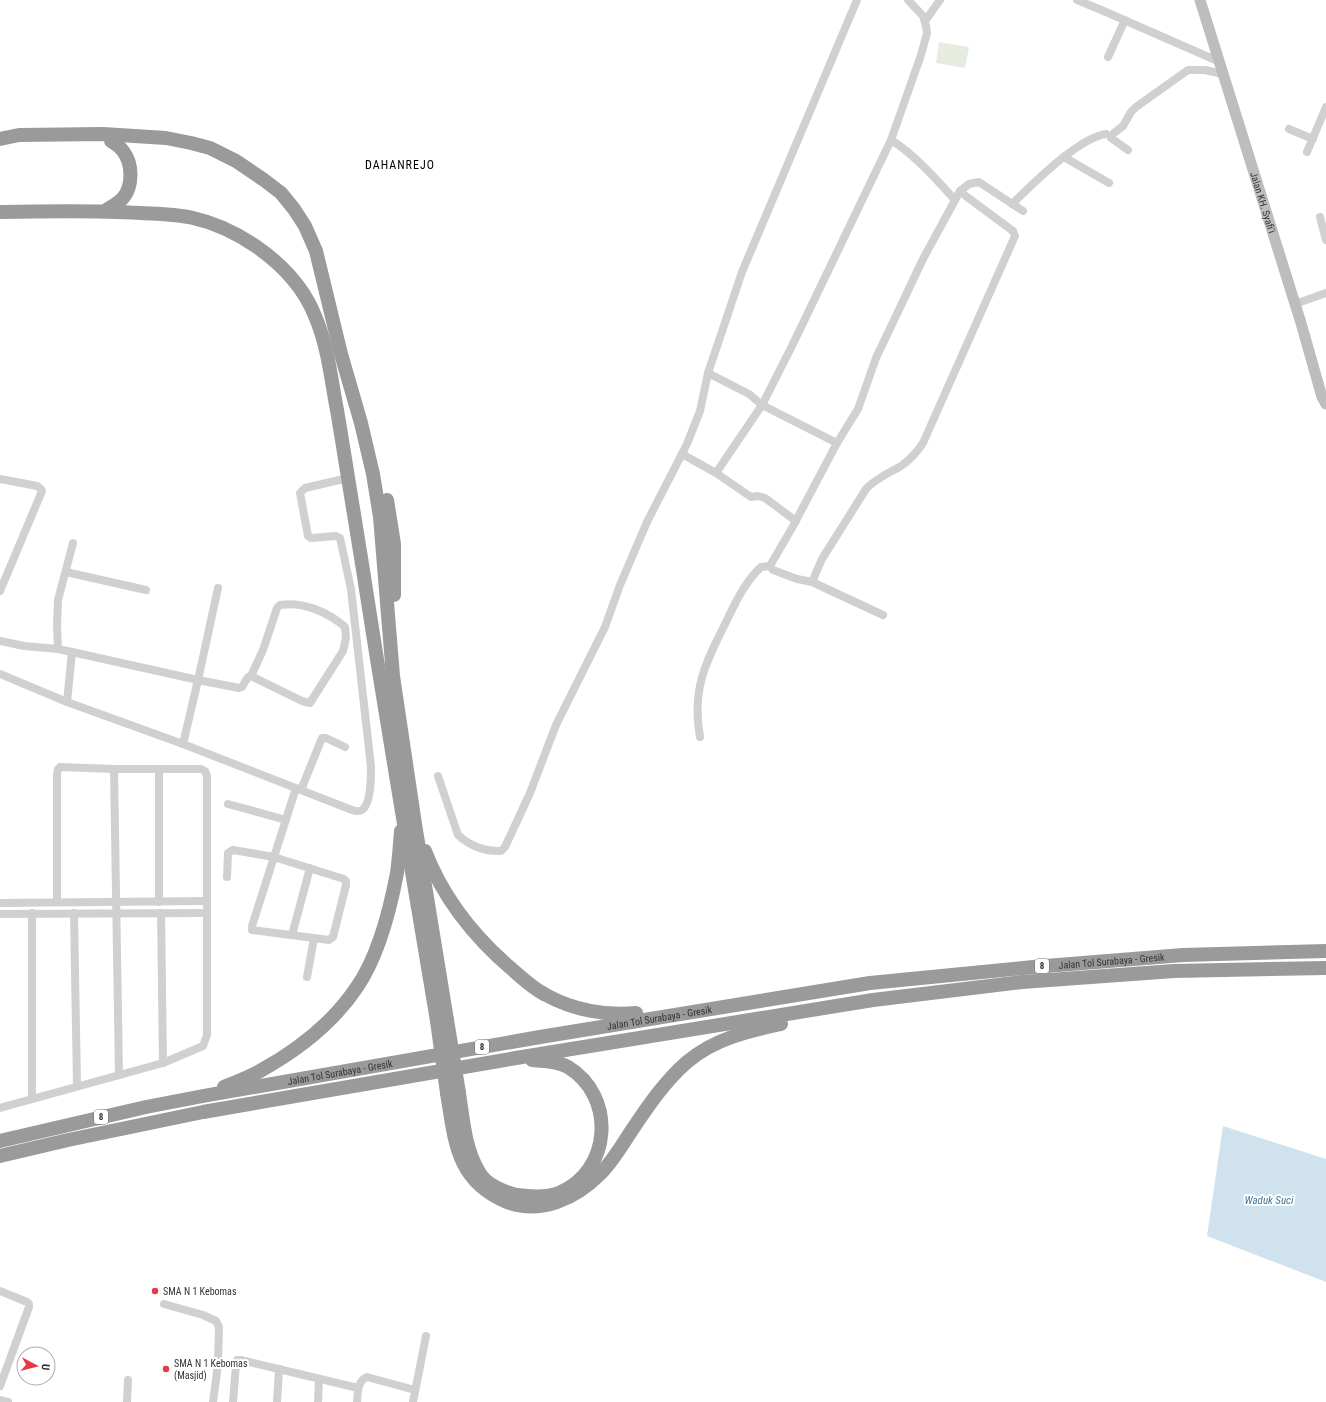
<svg xmlns="http://www.w3.org/2000/svg" width="1326" height="1402" viewBox="0 0 1326 1402" font-family="'Roboto Condensed',sans-serif">
<style>
.pitch{fill:#e6ecdf}
.water{fill:#cfe2ee}
.lines{fill:none;stroke-linecap:round;stroke-linejoin:round}
.minor{stroke:#d0d0d0;stroke-width:8}
.secondary{stroke:#bdbdbd;stroke-width:11}
.motorway{stroke:#9a9a9a;stroke-width:14}
.motorway-bridge{stroke:#9a9a9a;stroke-width:14}
.poi-dot{fill:#e63946;stroke:#fff;stroke-width:1.5}
.labels{text-anchor:middle;stroke-width:4;stroke-linejoin:round;paint-order:stroke}
.shield{fill:#fff;stroke:#707070;stroke-width:1}
.shield-label{font-size:9px;font-weight:bold;fill:#333}
.street-label{font-size:10px;fill:#333;stroke:#fff}
.poi-label{font-size:10px;fill:#333;stroke:#fff;text-anchor:start}
.water-label{font-size:11px;font-style:italic;fill:#3f7597;stroke:#fff}
.quarter-label{font-size:12px;letter-spacing:1px;fill:#000;stroke:#fff}
</style>
<rect width="100%" height="100%" fill="#fff"/>
<!-- pitch -->
<path class="pitch" d="M939 42 969 47 965 68 936 63Z"/>
<!-- water -->
<path class="water" d="M1223 1126 1326 1159V1282L1207 1236Z"/>
<g class="lines">
<!-- minor -->
<g class="minor">
<path d="M1077 0 1099 9 1220 62"/>
<path d="M925 21 940 0"/>
<path d="M1108 57 1125 20"/>
<path d="M1289 129 1313 139"/>
<path d="M1114 133 1123 126 1131 112 1136 107 1188 70H1205L1223 74"/>
<path d="M1111 138 1128 150"/>
<path d="M891 140C914 154 937 180 955 200"/>
<path d="M1307 152 1326 107"/>
<path d="M1064 157 1109 183"/>
<path d="M1012 204C1033 184 1078 138 1106 134"/>
<path d="M1320 217 1326 240"/>
<path d="M1295 304 1326 293"/>
<path d="M708 373 742 272 857 0"/>
<path d="M682 454 716 473 751 497 758 496 765 498 796 521"/>
<path d="M716 473 762 405 792 346 891 140 921 55 927 33 926 26 923 16 908 0"/>
<path d="M0 479 37 486 41 489 42 491 0 591"/>
<path d="M66 572 146 590"/>
<path d="M812 582 822 559 866 489C876 478 889 473 901 466 910 460 917 452 923 443L1015 236 1013 231 967 197 960 191"/>
<path d="M883 615 812 582 797 579 773 570 770 566 771 564 792 528 837 443 858 409 876 358 923 259 960 191 969 184 979 182 1023 211"/>
<path d="M0 641 24 646 58 649"/>
<path d="M72 652 198 680 218 588"/>
<path d="M0 674 67 702 183 744 352 810C355 811 359 812 362 810 371 804 371 778 371 767L351 589 340 538 336 536 311 538 308 536 300 493 305 488 348 478"/>
<path d="M67 702 72 652 58 649 57 626 58 600 73 543"/>
<path d="M700 737C691 688 707 660 728 618 737 599 746 581 761 567L770 566"/>
<path d="M183 744 198 680 239 688 242 687 248 677 251 676 302 701 310 703 343 651 346 638 345 627C328 612 302 601 280 605L277 608 263 650 251 676"/>
<path d="M114 769 119 1075"/>
<path d="M438 776 458 835C470 846 486 852 501 851L505 847 530 793 556 725 605 627 620 585 647 522 687 444 700 411 708 373 749 394 762 405 837 443"/>
<path d="M301 790 322 738H326L345 747"/>
<path d="M228 804 286 820"/>
<path d="M227 877 228 853 233 850 274 857 344 879 346 881V885L333 937 329 940 252 930V926L296 788"/>
<path d="M159 902V769"/>
<path d="M0 903 206 901"/>
<path d="M74 913 77 1086"/>
<path d="M161 913 163 1063"/>
<path d="M0 914 206 913"/>
<path d="M292 935 310 868"/>
<path d="M307 977 314 938"/>
<path d="M32 1099V913"/>
<path d="M0 1108 163 1063 203 1046 207 1035V776L205 771 201 769H114L60 767 58 769 57 774V902"/>
<path d="M0 1291 27 1302 29 1304V1307L0 1386"/>
<path d="M164 1304 203 1315 216 1321 219 1327 218 1364 213 1402"/>
<path d="M0 1400 8 1402"/>
<path d="M127 1402 128 1380"/>
<path d="M233 1402 236 1364 237 1360H241L358 1388"/>
<path d="M277 1402 279 1369"/>
<path d="M318 1402 319 1379"/>
<path d="M357 1402C358 1393 357 1381 367 1377L415 1390"/>
<path d="M413 1402 426 1336"/>
</g>
<!-- secondary -->
<path class="secondary" id="s1" d="M1200 0 1301 323 1322 397 1326 404"/>
<!-- motorway -->
<g class="motorway">
<path d="M0 139 19 135 103 134 166 138 191 143 210 148 236 161 264 180 281 193 294 209 305 226 316 251 341 354 361 423 373 474 380 517 393 676 415 824 447 1020"/>
<path d="M105 211C110 207 118 204 123 198 133 186 133 164 123 151 120 147 116 144 111 141"/>
<path d="M0 212C47 211 93 210 140 213 158 214 176 214 193 218 216 223 238 234 257 247 281 264 304 288 315 316 328 346 331 379 337 410 346 463 354 516 363 570 386 720 412 871 437 1021"/>
<path d="M387 500 394 544V595"/>
<path d="M425 851C443 898 476 939 514 971 524 980 534 989 546 995 573 1010 606 1016 636 1013"/>
<path d="M224 1087C236 1082 249 1077 260 1071 298 1050 333 1023 357 987 379 955 390 910 397 873 399 859 400 844 401 831"/>
<path d="M447 1093C455 1141 456 1181 507 1202 541 1215 576 1198 600 1174 613 1161 622 1145 632 1130 648 1106 665 1081 687 1062 714 1039 748 1031 781 1024"/>
<path d="M459 1093C463 1120 465 1149 479 1172 486 1185 504 1192 517 1195 531 1197 546 1198 559 1193 612 1171 616 1096 568 1067 558 1061 544 1061 532 1060"/>
<path id="s2" d="M0 1141 146 1107 203 1096 540 1037 870 983 1033 967 1183 955 1326 951"/>
<path d="M0 1156 68 1140 203 1112 516 1058 873 1000 1022 982 1174 971 1326 968"/>
</g>
<!-- motorway-bridge -->
<g class="motorway-bridge">
<path d="M447 1020 459 1093"/>
<path d="M437 1021 447 1093"/>
</g>
</g>
<!-- markers -->
<g class="poi-dot">
<circle cx="155" cy="1291" r="4"/>
<circle cx="166" cy="1369" r="4"/>
</g>
<g class="labels">
<!-- shield labels -->
<g class="shield">
<rect x="1035" y="959" width="14" height="14" rx="3"/>
<rect x="475" y="1040" width="14" height="14" rx="3"/>
<rect x="94" y="1110" width="14" height="14" rx="3"/>
</g>
<g class="shield-label">
<text x="1042" y="969">8</text>
<text x="482" y="1050">8</text>
<text x="101" y="1120">8</text>
</g>
<!-- street labels -->
<g class="street-label">
<text dy="4" stroke="none"><textPath href="#s1" startOffset="212">Jalan KH. Syafi'i</textPath></text>
<text dy="4" stroke="none"><textPath href="#s2" startOffset="1127">Jalan Tol Surabaya - Gresik</textPath></text>
<text dy="4" stroke="none"><textPath href="#s2" startOffset="671">Jalan Tol Surabaya - Gresik</textPath></text>
<text dy="4" stroke="none"><textPath href="#s2" startOffset="347">Jalan Tol Surabaya - Gresik</textPath></text>
</g>
<!-- poi labels -->
<g class="poi-label">
<text x="163" y="1295">SMA N 1 Kebomas</text>
<text x="174" y="1367">SMA N 1 Kebomas<tspan x="174" dy="12">(Masjid)</tspan></text>
</g>
<!-- water labels -->
<g class="water-label">
<text x="1269" y="1204">Waduk Suci</text>
</g>
<!-- quarter labels -->
<g class="quarter-label">
<text x="400" y="169">DAHANREJO</text>
</g>
</g>
<!-- north arrow -->
<g transform="translate(36 1366) rotate(97)"><circle r="19" fill="#ffffff" stroke="#adadad"/>
<path d="M0-3L7 15L0 10L-7 15Z" fill="#e63946"/>
<text y="-6" font-size="11" font-weight="bold" text-anchor="middle" fill="#333333">U</text>
</g>
</svg>
